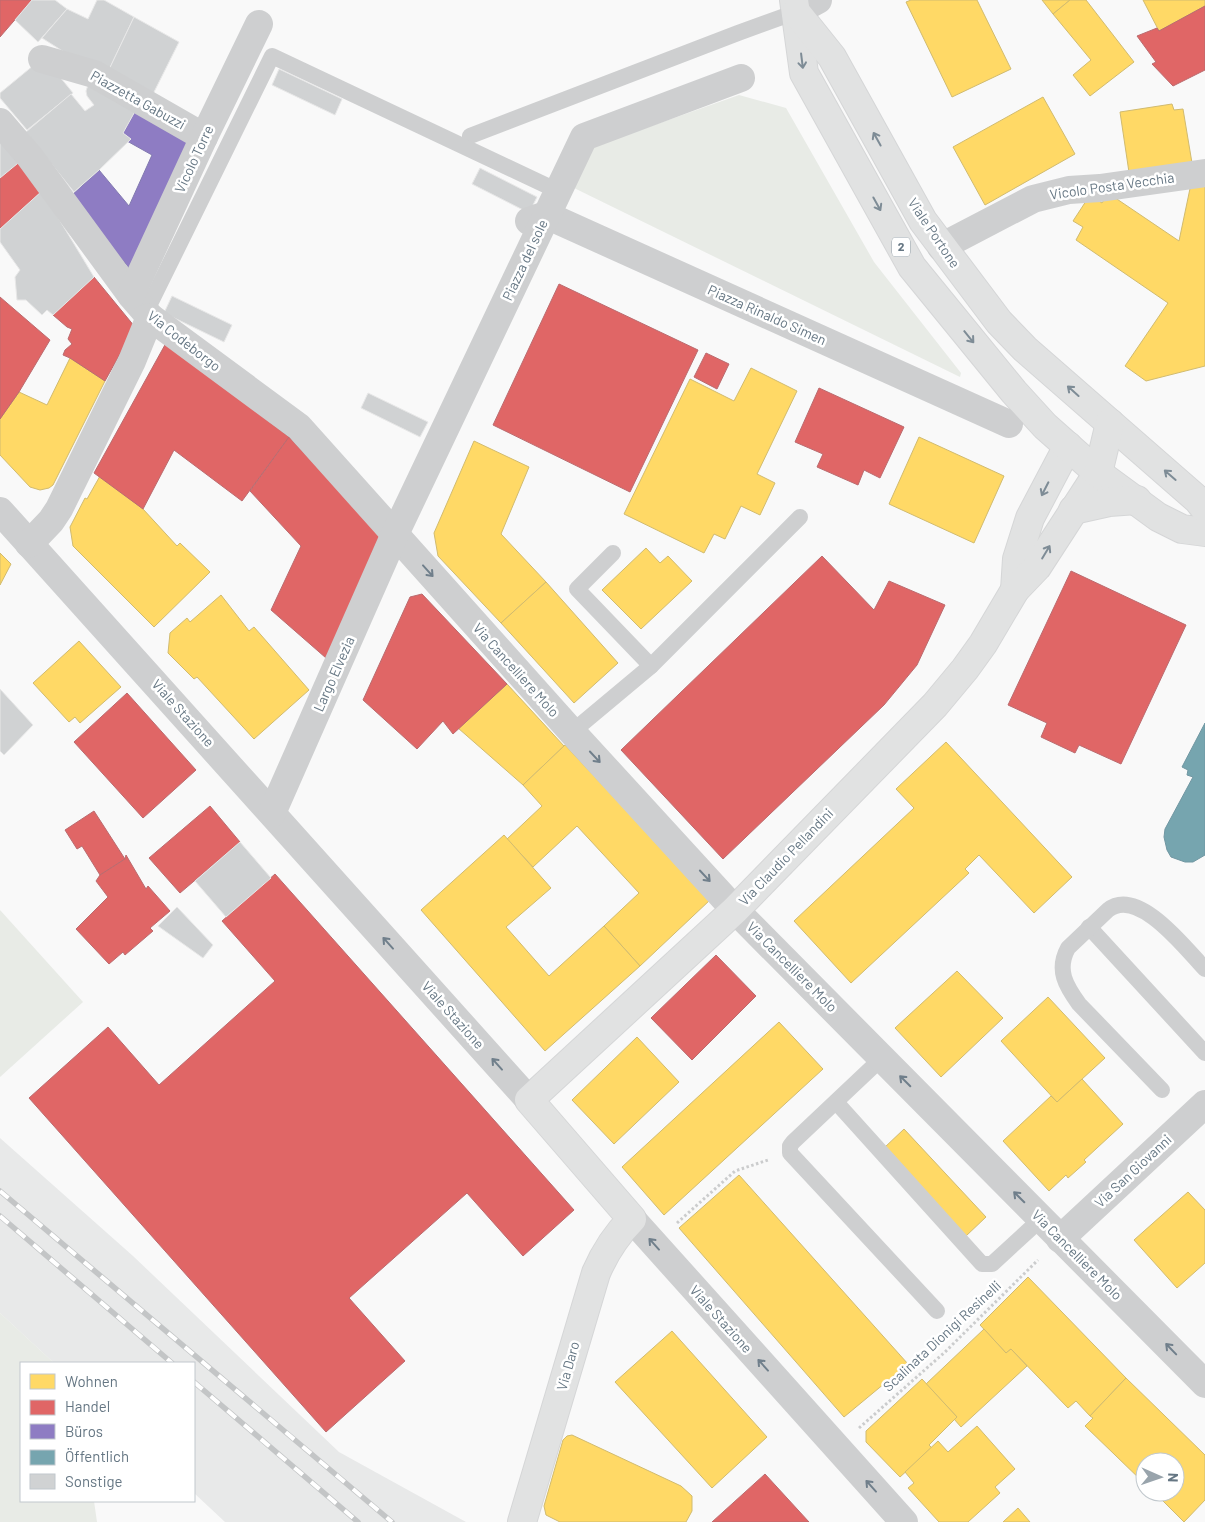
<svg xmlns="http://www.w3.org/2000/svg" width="1205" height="1522" viewBox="0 0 1205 1522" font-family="Barlow,sans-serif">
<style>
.built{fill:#e8e9e9}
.green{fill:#e8ebe6}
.homes{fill:#ffd966;stroke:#d1bb6f}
.shops{fill:#e06666;stroke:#bb6b6f}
.offices{fill:#8e7cc3;stroke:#827ab0}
.public{fill:#76a5af;stroke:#7197a2}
.building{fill:#d0d2d3;stroke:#e8e8e8}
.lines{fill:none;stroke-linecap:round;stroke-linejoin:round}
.secondary-casing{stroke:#d5d6d7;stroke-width:30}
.primary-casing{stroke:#d5d6d7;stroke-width:30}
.path{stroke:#cbcccd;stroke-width:3;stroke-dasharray:2.5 2.5;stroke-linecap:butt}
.lane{stroke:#cecfd0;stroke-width:16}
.street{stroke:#cecfd0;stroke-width:28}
.secondary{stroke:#e1e2e2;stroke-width:28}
.primary{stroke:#e1e2e2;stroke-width:28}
.rail-casing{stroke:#c3c5c6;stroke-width:5.5}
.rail{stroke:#fff;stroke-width:4;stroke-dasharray:11;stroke-linecap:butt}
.oneway{stroke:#7e8c96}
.oneway2{stroke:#707f8b}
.labels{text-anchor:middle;stroke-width:5;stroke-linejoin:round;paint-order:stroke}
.shield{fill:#fff;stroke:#939fa8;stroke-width:1}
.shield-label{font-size:12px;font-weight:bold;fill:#657683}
.street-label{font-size:14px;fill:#657683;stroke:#fff}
</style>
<rect width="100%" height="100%" fill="#f9f9f9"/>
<!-- built -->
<path class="built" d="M0 1138 133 1256 339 1452 466 1522H225L194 1493V1363H54L0 1313Z"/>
<!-- green -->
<g class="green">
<path d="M739 95 786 108 874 262 961 373 960 377 572 187 592 147Z"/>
<path d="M0 910 83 1002 0 1077Z"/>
<path d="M0 1313 54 1363H21V1501H94L97 1522H0Z"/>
</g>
<!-- homes -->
<g class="homes">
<path d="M911 0H977L1011 69 952 97 906 2Z"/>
<path d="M1042 0H1070L1053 14Z"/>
<path d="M1070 0H1086L1134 62 1090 96 1073 75 1091 60 1053 14Z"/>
<path d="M1143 0H1205V6L1159 31Z"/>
<path d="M1043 97 1075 154 985 205 953 147Z"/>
<path d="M1172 104 1174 110 1183 109 1193 169 1130 179 1120 112Z"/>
<path d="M1205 176V366L1146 381 1125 366 1168 303 1076 240 1083 227 1073 221 1090 195 1102 203 1108 193 1179 241 1192 179Z"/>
<path d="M70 358 105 381 53 485 49 488 40 490 30 487 0 455V419L19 392 47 405Z"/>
<path d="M751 368 797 391 757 474 775 483 760 515 741 506 725 539 714 534 704 553 624 514 690 379 734 401Z"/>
<path d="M919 437 1004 476 974 543 889 504Z"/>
<path d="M474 441 529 467 501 534 546 582 501 623 438 556 434 533Z"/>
<path d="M100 476 143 509 177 546 180 543 210 572 154 627 73 546 70 527 85 498 87 499Z"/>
<path d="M646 548 660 563 668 556 692 581 641 629 602 590Z"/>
<path d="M0 553 11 564 0 585Z"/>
<path d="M546 582 618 663 574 703 501 623Z"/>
<path d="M221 595 249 631 254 627 309 690 254 739 197 677 194 679 168 653 170 633 187 618 190 622Z"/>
<path d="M79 641 121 687 80 723 75 717 69 722 33 683Z"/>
<path d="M507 684 564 746 523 785 458 728Z"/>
<path d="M946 742 1072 877 1034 913 979 855 965 869 969 873 851 983 794 921 914 808 896 789Z"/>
<path d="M565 745 710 900 640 966 604 926 639 893 577 826 533 867 507 839 542 806 523 785Z"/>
<path d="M504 835 551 888 506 927 549 976 604 926 640 966 545 1051 421 910Z"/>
<path d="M957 971 1003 1018 941 1077 895 1028Z"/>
<path d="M1048 997 1105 1058 1057 1102 1001 1041Z"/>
<path d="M779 1022 823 1069 664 1215 622 1167Z"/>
<path d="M637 1037 679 1082 614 1144 572 1100Z"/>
<path d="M1082 1079 1123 1124 1084 1160 1086 1162 1068 1178 1066 1175 1049 1191 1003 1141 1051 1096 1057 1102Z"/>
<path d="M904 1129 986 1217 966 1236 884 1148Z"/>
<path d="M739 1175 908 1364 844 1417 679 1228Z"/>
<path d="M1188 1192 1205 1210V1263L1177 1288 1134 1240Z"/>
<path d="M1028 1277 1126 1378 1090 1416 1076 1401 1068 1408 1011 1349 1006 1353 980 1325Z"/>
<path d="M984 1329 1006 1353 1011 1349 1027 1366 961 1427 954 1419 957 1417 926 1384Z"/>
<path d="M672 1331 767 1437 712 1488 615 1382Z"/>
<path d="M1126 1378 1205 1455V1500L1184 1522 1154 1492H1175V1462H1145V1484L1085 1426 1093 1418 1090 1416Z"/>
<path d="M922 1379 957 1417 929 1445 932 1448 900 1477 866 1442V1431Z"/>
<path d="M977 1426 1015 1469 995 1487 1000 1493 968 1522H939L908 1488 914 1483 905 1472 938 1441 948 1452Z"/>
<path d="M572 1435 681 1486 692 1496V1511L686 1522H560L546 1515 544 1506 563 1440 567 1436Z"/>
<path d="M1018 1508 1030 1522H1003Z"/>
</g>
<!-- shops -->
<g class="shops">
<path d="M0 0H32L0 37Z"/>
<path d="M1205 6V70L1173 86 1152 64 1156 62 1137 36 1157 28 1159 31Z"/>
<path d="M23 159 42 191 0 229V178Z"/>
<path d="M94 277 135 327 105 381 70 358 63 355 65 350 72 344 68 339 72 329 67 327 53 315Z"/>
<path d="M559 284 698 350 630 492 493 425Z"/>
<path d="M0 297 50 340 19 392 0 419Z"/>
<path d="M166 343 289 437 242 501 174 450 143 509 94 473Z"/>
<path d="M706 353 729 364 717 389 694 377Z"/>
<path d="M819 388 904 427 880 478 864 470 858 485 817 467 823 454 795 442Z"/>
<path d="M289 437 380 535 326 658 271 610 301 546 250 491Z"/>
<path d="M822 556 874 610 889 581 945 605 917 665 884 705 723 859 621 750Z"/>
<path d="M1071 571 1186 625 1121 764 1079 745 1075 753 1041 737 1047 723 1008 705Z"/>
<path d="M422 594 507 684 453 734 443 721 417 749 363 700 410 597Z"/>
<path d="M127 693 196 770 143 818 74 742Z"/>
<path d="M210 806 240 842 180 893 149 858Z"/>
<path d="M94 811 125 859 100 875 82 846 77 849 65 830Z"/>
<path d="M126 855 146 889 148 886 170 911 150 928 153 931 125 955 123 952 109 964 76 929 108 897 96 881 100 875 125 859Z"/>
<path d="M275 874 574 1210 523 1256 467 1193 349 1298 405 1361 326 1432 29 1098 108 1027 159 1085 275 981 222 921Z"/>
<path d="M716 955 756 996 692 1060 651 1018Z"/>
<path d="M765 1474 809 1522H712Z"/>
</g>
<!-- offices -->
<path class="offices" d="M138 106 202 137 135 275 70 197 99 170 129 206 152 155 127 141 131 139 123 133Z"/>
<!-- public -->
<path class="public" d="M1205 723V855L1193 862H1185L1171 857 1167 850 1164 837 1165 829 1193 777 1187 775 1188 770 1182 767Z"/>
<!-- building -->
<g class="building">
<path d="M32 0H55L67 9 38 42 15 20Z"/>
<path d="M97 0H104L134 17 105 78 42 38 67 9 88 19Z"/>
<path d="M134 17 179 42 149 102 105 78Z"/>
<path d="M40 60 51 66 73 93 27 130 0 98V93Z"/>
<path d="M279 69 342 99 335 115 272 85Z"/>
<path d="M88 85 138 106 123 133 131 139 99 170 74 192 26 132 71 94 85 111 94 105 87 96 86 91Z"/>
<path d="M0 131 23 159 0 178Z"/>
<path d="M480 168 537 197 529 213 472 184Z"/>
<path d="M42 191 94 277 53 315 47 310 42 315 26 300H17L15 277 20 270 0 242V229Z"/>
<path d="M172 296 232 325 224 342 164 313Z"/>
<path d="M368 393 428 422 420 437 361 408Z"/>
<path d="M0 689 33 725 4 755 0 751Z"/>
<path d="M240 842 271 878 226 917 195 881Z"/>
<path d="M177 907 213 945 203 958 158 926Z"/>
</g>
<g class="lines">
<defs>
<g id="secondary">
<path d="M1015 590 1017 559 1030 518 1068 446"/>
<path d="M522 1522 596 1273C605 1252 616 1235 632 1219L529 1100 735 910 935 705 965 669 983 644 1015 590 1037 567 1098 473"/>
</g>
<g id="primary">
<path d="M794 0 804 73 912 267 1014 392 1045 426 1098 473 1158 517 1182 529 1205 532"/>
<path d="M796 12 832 57 923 221 999 322 1025 349 1198 500 1205 509"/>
<path d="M1098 473 1110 423"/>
<path d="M1073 510 1109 502 1137 500"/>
</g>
</defs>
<!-- secondary casing -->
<use href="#secondary" class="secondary-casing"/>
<!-- primary casing -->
<use href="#primary" class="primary-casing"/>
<!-- path -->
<g class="path">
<path d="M677 1223 735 1171 768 1160"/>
<path d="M859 1428 945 1352 1038 1260"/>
</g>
<!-- lane -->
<g class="lane">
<path d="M470 136 738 33 796 12"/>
<path d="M146 312 272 56 558 191"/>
<path d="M613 553 577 589 651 666"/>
<path d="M572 732 651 666 800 517"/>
<path d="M1089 927 1205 1053"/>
<path d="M882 1058 793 1142 790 1146V1153L937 1311"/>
<path d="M1162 1090 1079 1004C1066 986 1056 970 1068 948L1108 910C1138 886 1186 949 1205 969"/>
<path d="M836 1102 982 1264H992L1041 1219"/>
</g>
<!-- street -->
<g class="street">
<path d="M796 12 818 0"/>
<path d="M42 59 94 74 204 137"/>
<path d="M0 122 30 157 131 295 150 317 299 427 572 732 735 910 1205 1384"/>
<path d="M529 221 546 215 1009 424"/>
<path d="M941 247 1033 199 1069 190 1100 188 1205 173"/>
<path d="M131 295 204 137 259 24"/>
<path d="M0 511 529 1100"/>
<path d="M29 544 51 521 59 509 132 361 150 317"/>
<path d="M272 813 395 534 584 137 741 78"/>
<path d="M632 1219 904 1522"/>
<path d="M1060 1239 1205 1104"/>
</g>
<!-- secondary -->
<use href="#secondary" class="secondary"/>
<!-- primary -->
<use href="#primary" class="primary"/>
<defs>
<g id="rail">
<path d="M0 1191 392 1522"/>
<path d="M0 1216 172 1363"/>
<path d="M194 1382 358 1522"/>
</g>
</defs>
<!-- rail casing -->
<use href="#rail" class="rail-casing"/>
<!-- rail -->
<use href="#rail" class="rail"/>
</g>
<!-- one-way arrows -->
<defs><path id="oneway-shaft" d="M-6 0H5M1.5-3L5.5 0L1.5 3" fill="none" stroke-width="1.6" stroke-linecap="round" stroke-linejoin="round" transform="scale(1.25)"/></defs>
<g class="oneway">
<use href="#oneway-shaft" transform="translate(802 61) rotate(83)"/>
<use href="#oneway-shaft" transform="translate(877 139) rotate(-119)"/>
<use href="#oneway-shaft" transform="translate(877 204) rotate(61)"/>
<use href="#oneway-shaft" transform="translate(969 337) rotate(51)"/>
<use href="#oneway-shaft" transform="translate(1073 391) rotate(-138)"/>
<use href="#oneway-shaft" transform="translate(1170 475) rotate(-139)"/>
<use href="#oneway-shaft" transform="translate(1045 489) rotate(117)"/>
<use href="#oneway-shaft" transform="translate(1046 552) rotate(-59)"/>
</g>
<g class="oneway2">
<use href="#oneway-shaft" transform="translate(428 571) rotate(48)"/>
<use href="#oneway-shaft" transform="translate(595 757) rotate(47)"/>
<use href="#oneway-shaft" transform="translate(705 876) rotate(47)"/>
<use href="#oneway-shaft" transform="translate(388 943) rotate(-132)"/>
<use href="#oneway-shaft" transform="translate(497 1064) rotate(-132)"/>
<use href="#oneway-shaft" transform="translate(905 1081) rotate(-135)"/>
<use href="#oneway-shaft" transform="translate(1019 1197) rotate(-135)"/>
<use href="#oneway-shaft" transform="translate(654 1244) rotate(-132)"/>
<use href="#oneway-shaft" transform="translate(1171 1349) rotate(-134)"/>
<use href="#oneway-shaft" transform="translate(763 1365) rotate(-132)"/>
<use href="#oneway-shaft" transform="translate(871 1486) rotate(-132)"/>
</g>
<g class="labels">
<!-- shield labels -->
<rect class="shield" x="892" y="237.5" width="18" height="19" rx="4"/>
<g class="shield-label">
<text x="901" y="251">2</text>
</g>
<!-- street labels -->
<g class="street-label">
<text transform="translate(138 100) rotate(29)" y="5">Piazzetta Gabuzzi</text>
<text transform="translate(194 159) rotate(-65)" y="5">Vicolo Torre</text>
<text transform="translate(1112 186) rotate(-8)" y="5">Vicolo Posta Vecchia</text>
<text transform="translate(934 233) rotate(56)" y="5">Viale Portone</text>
<text transform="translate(525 260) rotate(-65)" y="5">Piazza del sole</text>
<text transform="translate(767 315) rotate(24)" y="5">Piazza Rinaldo Simen</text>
<text transform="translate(184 341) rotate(38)" y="5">Via Codeborgo</text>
<text transform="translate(516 670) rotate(48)" y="5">Via Cancelliere Molo</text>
<text transform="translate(334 674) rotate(-66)" y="5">Largo Elvezia</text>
<text transform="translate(183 713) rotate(48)" y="5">Viale Stazione</text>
<text transform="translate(786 857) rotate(-46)" y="5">Via Claudio Pellandini</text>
<text transform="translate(792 967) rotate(45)" y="5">Via Cancelliere Molo</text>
<text transform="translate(453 1015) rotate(48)" y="5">Viale Stazione</text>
<text transform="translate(1133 1171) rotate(-43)" y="5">Via San Giovanni</text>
<text transform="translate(1077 1255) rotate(45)" y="5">Via Cancelliere Molo</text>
<text transform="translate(721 1319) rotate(48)" y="5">Viale Stazione</text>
<text transform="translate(942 1336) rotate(-43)" y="5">Scalinata Dionigi Resinelli</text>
<text transform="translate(568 1366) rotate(-74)" y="5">Via Daro</text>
</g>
</g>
<!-- legend -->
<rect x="20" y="1362" width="175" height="140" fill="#ffffff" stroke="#c1c8cd"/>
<rect x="30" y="1374" width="25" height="15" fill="#ffd966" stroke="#c1c8cd"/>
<text x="65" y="1387" font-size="15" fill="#657683">Wohnen</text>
<rect x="30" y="1400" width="25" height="15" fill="#e06666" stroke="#c1c8cd"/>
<text x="65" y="1412" font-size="15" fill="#657683">Handel</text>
<rect x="30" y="1424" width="25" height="15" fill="#8e7cc3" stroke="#c1c8cd"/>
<text x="65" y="1437" font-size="15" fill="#657683">Büros</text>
<rect x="30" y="1450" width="25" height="15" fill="#76a5af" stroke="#c1c8cd"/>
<text x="65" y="1462" font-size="15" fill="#657683">Öffentlich</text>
<rect x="30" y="1474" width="25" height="15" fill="#d0d2d3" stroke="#c1c8cd"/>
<text x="65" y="1487" font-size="15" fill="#657683">Sonstige</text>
<!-- north arrow -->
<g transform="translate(1160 1477) rotate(92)"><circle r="24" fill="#ffffff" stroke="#c1c8cd"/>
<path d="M0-4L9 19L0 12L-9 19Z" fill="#99a4ac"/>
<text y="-8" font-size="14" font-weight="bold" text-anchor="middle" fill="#657683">N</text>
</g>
</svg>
